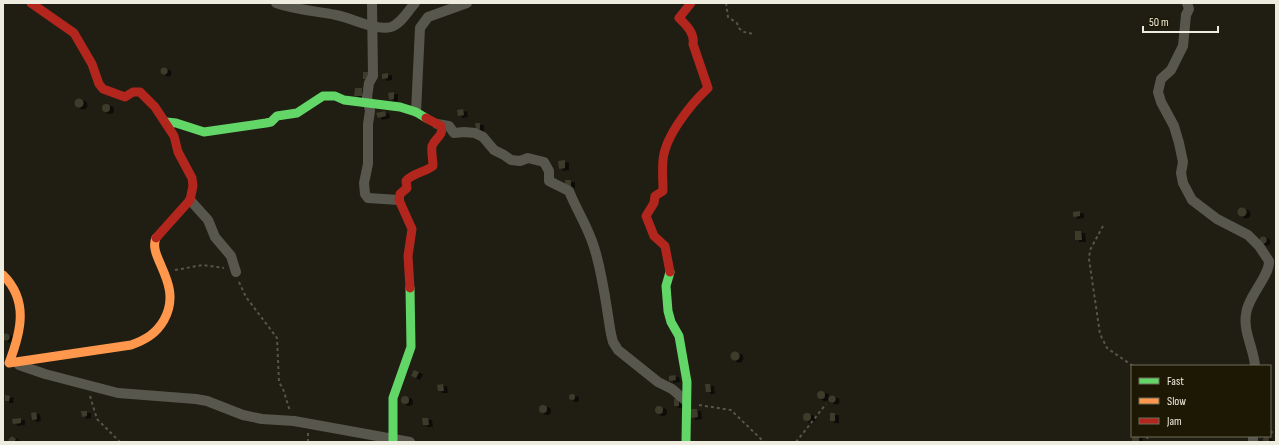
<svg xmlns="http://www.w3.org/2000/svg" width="1279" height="445" viewBox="0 0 1279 445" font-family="'Sofia Sans Condensed',sans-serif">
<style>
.building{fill:#3d3a2c;filter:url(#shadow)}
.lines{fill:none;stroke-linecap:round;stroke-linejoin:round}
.path{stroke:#56544c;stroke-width:2;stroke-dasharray:3 3;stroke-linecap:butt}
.street{stroke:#58574e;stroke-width:10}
.fast{stroke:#63d668;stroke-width:9}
.slow{stroke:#ff974d;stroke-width:9}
.jam{stroke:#b3261e;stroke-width:9}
</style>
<defs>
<filter id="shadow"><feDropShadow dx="4" dy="2" stdDeviation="0" flood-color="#0009"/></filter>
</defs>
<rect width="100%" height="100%" fill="#201e13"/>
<!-- building -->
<g class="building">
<circle cx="164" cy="71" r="3.5"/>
<rect x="363" y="72" width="7" height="7"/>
<path d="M388 73V78L382 79V74Z"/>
<path d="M355 88H362V96H354Z"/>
<path d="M394 92V99L389 100 388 93Z"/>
<circle cx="79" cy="103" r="4.5"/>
<circle cx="106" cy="108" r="4"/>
<path d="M463 109 464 115 458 116 457 110Z"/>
<path d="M385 111 386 116 378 118 376 113Z"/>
<path d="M475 123H480V129H476Z"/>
<path d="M565 160V168L559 169 558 161Z"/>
<rect x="565" y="180" width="6" height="6"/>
<circle cx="1242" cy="212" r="4.5"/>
<path d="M1080 211V216L1073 217V212Z"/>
<path d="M1075 231H1081L1082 240H1075Z"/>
<circle cx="1263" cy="240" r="3.5"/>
<circle cx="6" cy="337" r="3.5"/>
<circle cx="735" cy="356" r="4.5"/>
<path d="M414 370 419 372 416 378 411 376Z"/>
<path d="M675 375 676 380 669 381V376Z"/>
<path d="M443 384 444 391H438L437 385Z"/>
<path d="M705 384H710L711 392H706Z"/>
<circle cx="821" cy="395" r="4"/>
<circle cx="572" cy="397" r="3"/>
<path d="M5 395 10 396 9 401H5Z"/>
<circle cx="832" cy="399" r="3.5"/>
<circle cx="405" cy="400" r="4"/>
<rect x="674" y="399" width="5" height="7"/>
<circle cx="543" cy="409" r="4"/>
<circle cx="659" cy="410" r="4"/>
<path d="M690 409H697L698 417 691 418Z"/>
<path d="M81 411H87V416L82 417Z"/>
<path d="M36 412 37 419 32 420 31 413Z"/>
<rect x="830" y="413" width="5" height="8"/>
<circle cx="807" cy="417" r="4"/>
<path d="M21 418V423L13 424 12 419Z"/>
<path d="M422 418H428L429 425H423Z"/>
<path d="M12 436 16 439 14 442H10L8 440Z"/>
<rect x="1132" y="436" width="7" height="6"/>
<circle cx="1266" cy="440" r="3"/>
</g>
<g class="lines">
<!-- path -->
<g class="path">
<path d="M726 3 728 17 737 23C740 33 745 32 754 34"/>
<path d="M1103 226 1090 250 1089 259 1100 334 1107 348 1133 366"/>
<path d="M175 270 203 265 224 268"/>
<path d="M239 282 246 297 277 338 279 382 283 389 290 411"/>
<path d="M90 396 97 419 120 442"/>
<path d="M699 405 731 410 764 442"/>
<path d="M1270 433 1276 430"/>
<path d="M1147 436 1148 442"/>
<path d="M308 442V433"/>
<path d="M796 442 826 404"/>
</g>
<!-- street -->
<g class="street">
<path d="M276 3C296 10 316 11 336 15 352 18 375 31 391 27 401 24 408 11 415 3"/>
<path d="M372 3 373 76 369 83 367 97 370 111 368 124V164L364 183 365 194 368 198 399 200"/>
<path d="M1187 3 1189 9 1186 15 1183 46 1171 70 1161 79 1158 92 1161 102 1174 126 1179 143 1183 162 1181 173 1183 183 1192 200 1217 219 1248 235 1259 246 1269 261C1270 276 1248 296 1246 314 1243 332 1254 349 1255 366"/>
<path d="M416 112 420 28 428 17 467 3"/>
<path d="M437 124 449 126 454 133 464 132 475 133 483 137 494 150 504 155 511 160 520 161 528 158 544 162 549 171V181L569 191C577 211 588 227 594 247 603 275 606 305 611 334L613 342 618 350 658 382 672 389 686 401"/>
<path d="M190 200 208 220 215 237 231 256 236 272"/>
<path d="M19 365 45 374 118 393 196 399 207 401 243 415 262 419 294 421 410 442"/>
<path d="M1253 436V442"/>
</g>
<!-- fast -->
<g class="fast">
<path d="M166 122 176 123 204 132 266 123 271 122 277 116 297 113 323 96H335L344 100 400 107 416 112 426 118"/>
<path d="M670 272 666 286 668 311 671 322 679 336 687 382 686 442"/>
<path d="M393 442V398L411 347 410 288"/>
</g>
<!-- slow -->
<path class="slow" d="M3 275C29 301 21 332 9 363L131 345C145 340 156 334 164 320 184 284 147 257 156 238"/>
<!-- jam -->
<g class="jam">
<path d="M31 3 74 33 92 64 99 84 103 89 125 97 133 92H140L155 107 174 136 178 152 192 178 193 186 190 200 156 238"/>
<path d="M670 272 665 246 654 236 646 216 654 203 655 196 663 191C663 181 662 170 663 160 665 136 691 104 708 88L693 44C695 33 686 25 679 18L691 3"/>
<path d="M410 288 408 256 412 229 399 200 400 194 407 188 406 181C411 174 425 172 433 166 433 160 431 151 432 146 435 138 444 136 441 126L426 118"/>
</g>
</g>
<!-- border -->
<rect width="1279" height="445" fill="none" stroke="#eeecdf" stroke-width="8"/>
<!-- legend -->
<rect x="1131" y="365" width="140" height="72" fill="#1c1804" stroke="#706d5c"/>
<rect x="1139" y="378" width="20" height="6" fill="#63d668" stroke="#706d5c"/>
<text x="1167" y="385" font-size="12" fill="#eeecdf">Fast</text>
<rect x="1139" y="398" width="20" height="6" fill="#ff974d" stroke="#706d5c"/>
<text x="1167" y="405" font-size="12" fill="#eeecdf">Slow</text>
<rect x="1139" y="418" width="20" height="6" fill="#b3261e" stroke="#706d5c"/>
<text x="1167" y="425" font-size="12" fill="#eeecdf">Jam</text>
<!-- scale -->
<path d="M1143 26v6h75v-6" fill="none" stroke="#eeecdf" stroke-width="2"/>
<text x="1149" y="26" font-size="12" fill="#eeecdf" stroke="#1c1804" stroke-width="3" paint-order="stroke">50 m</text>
</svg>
